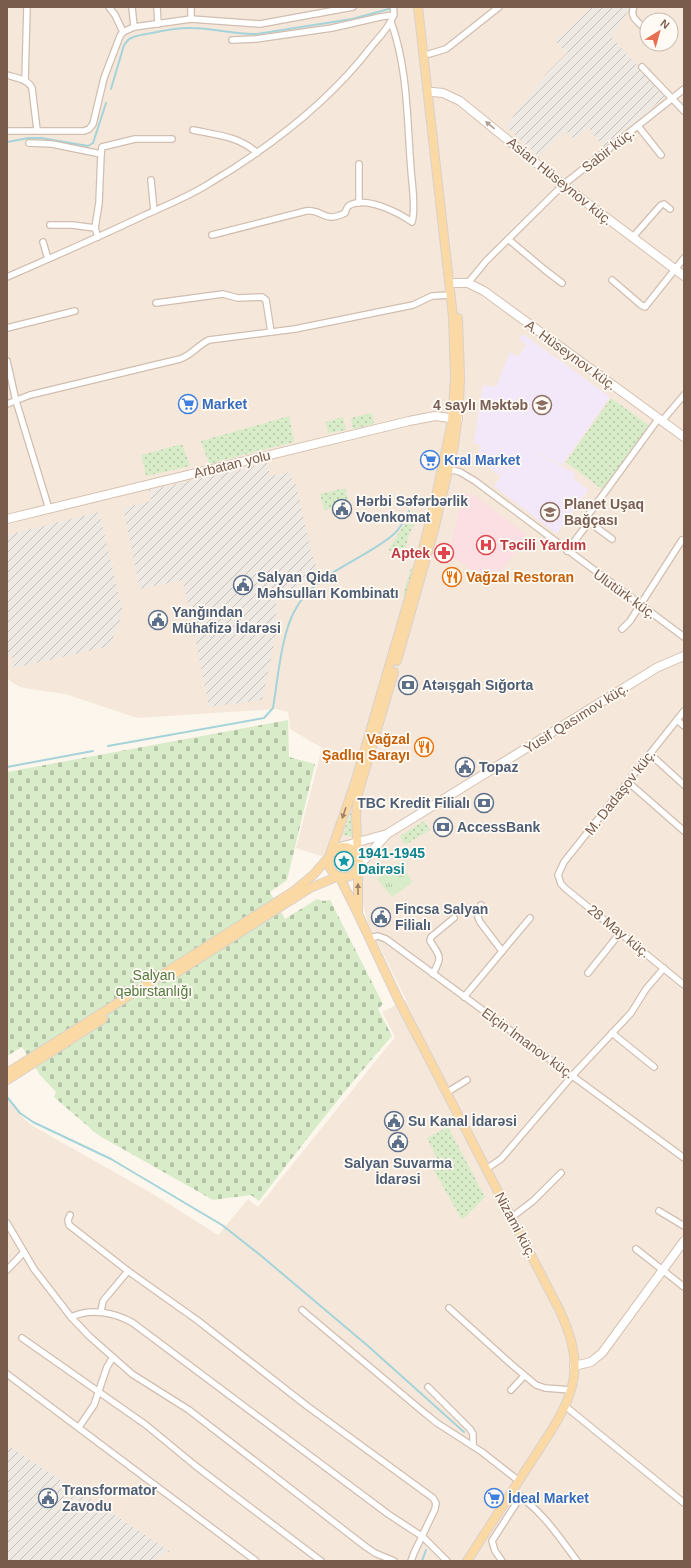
<svg xmlns="http://www.w3.org/2000/svg" width="691" height="1568" viewBox="0 0 691 1568" font-family="Arial,sans-serif">
<style>
.residential{fill:#f5e8da;fill-rule:evenodd}
.industrial{fill:url(#industrial-furrows)}
.education{fill:#f3e8fa}
.medical{fill:#fbdfe3}
.grass{fill:url(#grass-dots)}
.cemetery{fill:url(#cemetery-stones)}
.park{fill:url(#park-tufts)}
.lines{fill:none;stroke-linecap:round;stroke-linejoin:round}
.stream{stroke:#a5d3da;stroke-width:2}
.street-casing{stroke:#d1beb0;stroke-width:8}
.secondary-casing{stroke:#d6c0b0;stroke-width:10}
.primary-casing{stroke:#dad1cd;stroke-width:10}
.street{stroke:#fff;stroke-width:5.5}
.secondary{stroke:#fff;stroke-width:8}
.primary{stroke:#fbd9a5;stroke-width:8}
.oneway{fill:#af9d94}
.oneway2{fill:#a18267}
.labels{text-anchor:middle;stroke-width:3.5;stroke-linejoin:round;paint-order:stroke}
.street-label{font-size:14px;fill:#7a5c4d;stroke:#fffaf3}
.shop-label{font-size:14px;font-weight:bold;fill:#366cbe;stroke:#fffaf3;text-anchor:start}
.education-label{font-size:14px;font-weight:bold;fill:#785e54;stroke:#fffaf3;text-anchor:end}
.service-label{font-size:14px;font-weight:bold;fill:#4e5e75;stroke:#fffaf3;text-anchor:start}
.health-label{font-size:14px;font-weight:bold;fill:#be3a42;stroke:#fffaf3;text-anchor:start}
.food-label{font-size:14px;font-weight:bold;fill:#c56008;stroke:#fffaf3;text-anchor:start}
.culture-label{font-size:14px;font-weight:bold;fill:#0d838f;stroke:#fffaf3;text-anchor:start}
.park-label{font-size:14px;fill:#537a41;stroke:#fffaf3}
</style>
<defs>
<pattern id="industrial-furrows" width="10" height="10" patternUnits="userSpaceOnUse"><rect width="10" height="10" fill="#efe9e4"/><path d="M-1 1l2-2M0 10L10 0M9 11l2-2" fill="none" stroke="#c7c0bb"/></pattern>
<pattern id="grass-dots" width="8" height="8" patternUnits="userSpaceOnUse"><rect width="8" height="8" fill="#d8ecc9"/><path d="M2 2h.1M6 6h.1" fill="none" stroke="#b4c2a5" stroke-width="1.8" stroke-linecap="round"/></pattern>
<pattern id="cemetery-stones" width="16" height="16" patternUnits="userSpaceOnUse"><rect width="16" height="16" fill="#d8ecc9"/><path d="M2 7V4a2 2 0 0 1 4 0v3zM10 15v-3a2 2 0 0 1 4 0v3z" fill="#b4c2a5"/></pattern>
<pattern id="park-tufts" width="24" height="20" patternUnits="userSpaceOnUse"><rect width="24" height="20" fill="#d8ecc9"/><path d="M3 7l-1-3M5 7V3M7 7l1-3M15 17l-1-3M17 17v-4M19 17l1-3" fill="none" stroke="#b4c2a5"/></pattern>
</defs>
<rect width="100%" height="100%" fill="#fdf6ec"/>
<!-- residential -->
<path class="residential" d="M7 7H684V1561H7V1099L24 1119 33 1126 155 1195 218 1235 248 1199 258 1207 395 1037 382 1012 406 1000 368 923 362 902 361 869 296 848 322 748 290 729 288 712 276 709 137 718 65 694 36 690 20 687 10 681 7 677ZM647 20H671V44H647Z"/>
<!-- industrial -->
<g class="industrial">
<path d="M592 7H631L611 37 666 96 604 147 588 128 575 140 565 130 539 157 506 126 545 75 567 53 555 41Z"/>
<path d="M267 463 270 476 290 472 293 485 296 484 311 552 319 574 276 602 277 631 262 700 209 707 183 580 140 589 123 508 151 501 149 490Z"/>
<path d="M99 512 123 612 110 646 14 668 12 656 7 657V535Z"/>
<path d="M7 1445 170 1551 150 1561H7Z"/>
</g>
<!-- education -->
<path class="education" d="M523 334 610 397 562 465 537 453 523 454 536 453 569 470 575 474 573 478 588 490 557 534 494 486 517 454 500 476 478 460 480 445 474 443 483 385 496 387 510 352 518 357 526 345 519 339Z"/>
<!-- medical -->
<path class="medical" d="M464 493 475 496 527 535 501 572 496 569 488 581 448 554Z"/>
<!-- grass -->
<g class="grass">
<path d="M611 398 650 426 603 490 566 462Z"/>
<path d="M372 413 374 424 353 429 351 418Z"/>
<path d="M289 416 294 442 209 464 201 441Z"/>
<path d="M343 417 346 430 328 433 326 422Z"/>
<path d="M182 444 190 466 146 476 141 455Z"/>
<path d="M345 488 349 504 324 510 320 494Z"/>
<path d="M413 511 420 515 410 532 404 554 388 550Z"/>
<path d="M416 567 406 597 403 594 411 568Z"/>
<path d="M351 811 352 837 343 835Z"/>
<path d="M424 821 430 830 405 845 400 836Z"/>
<circle cx="344" cy="862" r="9"/>
<path d="M448 1127 485 1197 462 1220 432 1167 439 1163 427 1138Z"/>
</g>
<!-- cemetery -->
<path class="cemetery" d="M288 720 289 757 315 764 287 880 270 892 285 919 317 899 323 901 330 900 383 1004 378 1009 392 1036C345 1089 302 1145 259 1201L251 1195 213 1200 98 1135 54 1097 56 1092 40 1075 22 1047 7 1056V772Z"/>
<!-- park -->
<path class="park" d="M398 863 401 864 413 882 392 897 377 879Z"/>
<g class="lines">
<!-- stream -->
<g class="stream">
<path d="M111 89 124 45 129 39 136 36C153 33 175 27 192 28 214 28 235 35 257 34L352 19 389 9"/>
<path d="M7 142 29 138H41L88 146 93 143 106 103"/>
<path d="M108 746 264 718 273 708C278 679 281 635 295 610 315 572 363 561 394 534 401 528 405 519 409 511"/>
<path d="M7 767 93 751"/>
<path d="M7 1097 20 1113 33 1122 111 1159 222 1225 259 1254 368 1346 464 1432"/>
<path d="M422 1561 426 1550"/>
</g>
<defs>
<g id="street">
<path d="M109 7 115 15 123 32"/>
<path d="M132 7 134 27"/>
<path d="M157 7 158 24"/>
<path d="M634 7C629 16 637 21 643 27"/>
<path d="M191 19V7"/>
<path d="M232 40 256 39 332 28 380 17 394 15"/>
<path d="M429 54 446 49 499 7"/>
<path d="M642 67 684 111"/>
<path d="M7 75C16 78 28 79 32 88L37 130"/>
<path d="M25 81 27 7"/>
<path d="M638 126 661 155"/>
<path d="M193 130C216 135 239 136 257 153"/>
<path d="M7 131H84L89 129 93 124 104 78 120 36 123 32 134 27 191 19 260 24 353 7"/>
<path d="M29 143 52 144 101 154 99 203 95 228 98 237"/>
<path d="M101 154 102 147 135 139H172"/>
<path d="M151 180 154 211"/>
<path d="M359 203V164"/>
<path d="M50 225H72L95 228"/>
<path d="M212 235 306 211C324 209 323 224 345 213 346 210 347 206 350 205 367 196 399 213 412 222 416 208 412 184 411 170 407 121 408 68 391 22"/>
<path d="M632 238 661 205 664 204 670 209"/>
<path d="M508 239 545 270 562 283"/>
<path d="M43 242 48 259"/>
<path d="M7 277C53 257 99 237 145 215 167 205 190 196 210 183 270 147 328 103 371 47 378 38 398 19 393 7"/>
<path d="M612 280 641 305 645 307 684 258"/>
<path d="M468 283 486 261 563 185 684 89"/>
<path d="M156 303 223 294 238 298 262 297 266 300 271 332"/>
<path d="M7 328 75 311"/>
<path d="M7 361 16 401 49 509"/>
<path d="M7 404 30 395 180 359C192 355 198 345 209 340L295 329 413 305 432 296 451 295"/>
<path d="M662 421 684 395"/>
<path d="M449 469 460 472 475 481 684 637"/>
<path d="M612 539 589 522 586 518 659 418"/>
<path d="M567 551 589 522"/>
<path d="M622 629 630 621 682 540"/>
<path d="M684 711 564 862 558 875 561 884 566 889 684 985"/>
<path d="M677 720 684 726"/>
<path d="M650 754 684 785"/>
<path d="M628 782 684 831"/>
<path d="M481 905 478 917 480 922 502 951"/>
<path d="M370 938 378 936 386 939 684 1158"/>
<path d="M588 973 620 933"/>
<path d="M433 974C442 957 441 957 430 941L431 937 454 918"/>
<path d="M464 997 530 918"/>
<path d="M612 1033 654 1067"/>
<path d="M446 1093 467 1080"/>
<path d="M486 1169 501 1159 572 1076 631 1013 646 989 664 968"/>
<path d="M659 1211 684 1226"/>
<path d="M70 1215 68 1220 69 1225 128 1271 197 1320 307 1406 433 1498 436 1503 435 1509 414 1553 411 1561"/>
<path d="M512 1217 533 1201 561 1173"/>
<path d="M7 1223 34 1269 71 1317 89 1336 132 1374 189 1410 366 1547 375 1553 394 1561"/>
<path d="M636 1249 684 1287"/>
<path d="M7 1270 24 1252"/>
<path d="M449 1308 511 1364 536 1385 545 1388 571 1390"/>
<path d="M302 1310 421 1410 437 1423 482 1452 519 1481"/>
<path d="M101 1311 103 1301 128 1271"/>
<path d="M71 1317C91 1308 114 1312 133 1323L388 1514 423 1537 447 1561"/>
<path d="M22 1338 146 1425 197 1467 321 1561"/>
<path d="M7 1374 256 1561"/>
<path d="M428 1387 470 1429 473 1434V1446"/>
<path d="M511 1390 524 1376"/>
<path d="M565 1406 684 1503"/>
<path d="M79 1427 94 1405 107 1367 113 1357"/>
<path d="M512 1491C541 1509 557 1534 577 1561"/>
<path d="M502 1561 495 1551 492 1541 521 1496"/>
</g>
<g id="secondary">
<path d="M433 92 443 93 460 101 563 185 684 276"/>
<path d="M455 283H468L484 291 684 437"/>
<path d="M7 519 409 421 435 416 458 419"/>
<path d="M387 834 658 667 684 656"/>
<path d="M340 847 387 834 358 867"/>
<path d="M574 1366 591 1362 602 1353 684 1241"/>
</g>
<g id="primary">
<path d="M397 661 434 530 454 446 459 406 460 377 458 318"/>
<circle cx="344" cy="862" r="15"/>
<path d="M358 858 356 816 358 794 394 672"/>
<path d="M358 914 398 999 560 1311C569 1331 577 1353 574 1376 570 1407 548 1435 531 1462 510 1495 488 1528 467 1561"/>
<path d="M176 973 310 888 339 876 358 914V867"/>
<path d="M7 1073 294 891 313 875 329 857 355 783 421 557 435 501 452 421 455 377 453 317 418 7"/>
<path d="M7 1080 103 1019"/>
</g>
</defs>
<!-- street casing -->
<use href="#street" class="street-casing"/>
<!-- secondary casing -->
<use href="#secondary" class="secondary-casing"/>
<!-- primary casing -->
<use href="#primary" class="primary-casing"/>
<!-- street -->
<use href="#street" class="street"/>
<!-- secondary -->
<use href="#secondary" class="secondary"/>
<!-- primary -->
<use href="#primary" class="primary"/>
</g>
<!-- one-way arrows -->
<defs><path id="oneway-solid" d="M-6-.8H1V-3.2L6.5 0L1 3.2V.8H-6Z"/></defs>
<use class="oneway" href="#oneway-solid" transform="translate(490 125) rotate(-141)"/>
<g class="oneway2">
<use href="#oneway-solid" transform="translate(344 813) rotate(109)"/>
<use href="#oneway-solid" transform="translate(358 889) rotate(-90)"/>
</g>
<!-- icons -->
<defs>
<symbol id="supermarket-ring" viewBox="-11 -11 22 22"><circle r="9.5" fill="#fffaf3" stroke="#3f7fe0" stroke-width="1.5"/><path d="M-6-5.5h2.5l.6 2H6L4.5 2H-2.5L-4.4-4H-6ZM-1.5 3.2a1.3 1.3 0 1 0 .1 0ZM3 3.2a1.3 1.3 0 1 0 .1 0Z" fill="#3f7fe0"/></symbol>
<symbol id="school-ring" viewBox="-11 -11 22 22"><circle r="9.5" fill="#fffaf3" stroke="#8d6e63" stroke-width="1.5"/><path d="M0-5L7-2L0 1L-7-2ZM-4 1L0 2.5L4 1V4Q0 6-4 4Z" fill="#8d6e63"/></symbol>
<symbol id="civic-ring" viewBox="-11 -11 22 22"><circle r="9.5" fill="#fffaf3" stroke="#5c6f8a" stroke-width="1.5"/><path d="M-.6-6.5H3V-4.5H.6V-3L4-1V1h2V6H-6V1h2V-1L-.6-3ZM-1.2 2.5V6h2.4V2.5Z" fill="#5c6f8a"/></symbol>
<symbol id="hospital-ring" viewBox="-11 -11 22 22"><circle r="9.5" fill="#fffaf3" stroke="#e0444e" stroke-width="1.5"/><path d="M-5-5h3v3.5h4V-5h3V5h-3V1.5h-4V5h-3Z" fill="#e0444e"/></symbol>
<symbol id="pharmacy-ring" viewBox="-11 -11 22 22"><circle r="9.5" fill="#fffaf3" stroke="#e0444e" stroke-width="1.5"/><path d="M-2-6h4v4h4v4h-4v4h-4v-4h-4v-4h4Z" fill="#e0444e"/></symbol>
<symbol id="restaurant-ring" viewBox="-11 -11 22 22"><circle r="9.5" fill="#fffaf3" stroke="#e8710a" stroke-width="1.5"/><path d="M-5-6h1v4h1v-4h1v4h1v-4h1v5L-1.5 .5V6h-2V.5L-5-1ZM5-6V6H3V1.5H1.5Q1.5-4 5-6Z" fill="#e8710a"/></symbol>
<symbol id="bank-ring" viewBox="-11 -11 22 22"><circle r="9.5" fill="#fffaf3" stroke="#5c6f8a" stroke-width="1.5"/><path d="M-6-4H6V4H-6ZM0-2.3a2.3 2.3 0 1 0 0 4.6a2.3 2.3 0 1 0 0-4.6Z" fill="#5c6f8a"/></symbol>
<symbol id="sight-ring" viewBox="-11 -11 22 22"><circle r="9.5" fill="#fffaf3" stroke="#0f9aa8" stroke-width="1.5"/><path d="M0-6L1.8-2.2L6-1.7L2.9 1.2L3.7 5.4L0 3.3L-3.7 5.4L-2.9 1.2L-6-1.7L-1.8-2.2Z" fill="#0f9aa8"/></symbol>
</defs>
<g fill-rule="evenodd">
<use href="#supermarket-ring" x="177" y="393" width="22" height="22"/>
<use href="#school-ring" x="531" y="394" width="22" height="22"/>
<use href="#supermarket-ring" x="419" y="449" width="22" height="22"/>
<use href="#civic-ring" x="331" y="498" width="22" height="22"/>
<use href="#school-ring" x="539" y="501" width="22" height="22"/>
<use href="#hospital-ring" x="475" y="534" width="22" height="22"/>
<use href="#pharmacy-ring" x="433" y="542" width="22" height="22"/>
<use href="#restaurant-ring" x="441" y="566" width="22" height="22"/>
<use href="#civic-ring" x="232" y="574" width="22" height="22"/>
<use href="#civic-ring" x="147" y="609" width="22" height="22"/>
<use href="#bank-ring" x="397" y="674" width="22" height="22"/>
<use href="#restaurant-ring" x="413" y="736" width="22" height="22"/>
<use href="#civic-ring" x="454" y="756" width="22" height="22"/>
<use href="#bank-ring" x="473" y="792" width="22" height="22"/>
<use href="#bank-ring" x="432" y="816" width="22" height="22"/>
<use href="#sight-ring" x="333" y="850" width="22" height="22"/>
<use href="#civic-ring" x="370" y="906" width="22" height="22"/>
<use href="#civic-ring" x="383" y="1110" width="22" height="22"/>
<use href="#civic-ring" x="387" y="1131" width="22" height="22"/>
<use href="#civic-ring" x="37" y="1487" width="22" height="22"/>
<use href="#supermarket-ring" x="483" y="1487" width="22" height="22"/>
</g>
<g class="labels">
<!-- street labels -->
<g class="street-label">
<text transform="translate(608 150) rotate(-38)" y="5">Sabir küç.</text>
<text transform="translate(560 181) rotate(39)" y="5">Asian Hüseynov küç.</text>
<text transform="translate(571 355) rotate(36)" y="5">A. Hüseynov küç.</text>
<text transform="translate(232 464) rotate(-14)" y="5">Arbatan yolu</text>
<text transform="translate(625 594) rotate(36)" y="5">Ulutürk küç.</text>
<text transform="translate(576 718) rotate(-32)" y="5">Yusif Qasımov küç.</text>
<text transform="translate(620 792) rotate(-52)" y="5">M. Dadaşov küç.</text>
<text transform="translate(619 931) rotate(39)" y="5">28 May küç.</text>
<text transform="translate(528 1043) rotate(36)" y="5">Elçin İmanov küç.</text>
<text transform="translate(516 1225) rotate(62)" y="5">Nizami küç.</text>
</g>
<!-- shop labels -->
<g class="shop-label">
<text x="202" y="409">Market</text>
<text x="444" y="465">Kral Market</text>
<text x="508" y="1503">İdeal Market</text>
</g>
<!-- education labels -->
<g class="education-label">
<text x="528" y="410">4 saylı Məktəb</text>
<text x="564" y="509" text-anchor="start">Planet Uşaq<tspan x="564" dy="16">Bağçası</tspan></text>
</g>
<!-- service labels -->
<g class="service-label">
<text x="356" y="506">Hərbi Səfərbərlik<tspan x="356" dy="16">Voenkomat</tspan></text>
<text x="257" y="582">Salyan Qida<tspan x="257" dy="16">Məhsulları Kombinatı</tspan></text>
<text x="172" y="617">Yanğından<tspan x="172" dy="16">Mühafizə İdarəsi</tspan></text>
<text x="422" y="690">Atəışgah Sığorta</text>
<text x="479" y="772">Topaz</text>
<text x="470" y="808" text-anchor="end">TBC Kredit Filialı</text>
<text x="457" y="832">AccessBank</text>
<text x="395" y="914">Fincsa Salyan<tspan x="395" dy="16">Filialı</tspan></text>
<text x="408" y="1126">Su Kanal İdarəsi</text>
<text x="398" y="1168" text-anchor="middle">Salyan Suvarma<tspan x="398" dy="16">İdarəsi</tspan></text>
<text x="62" y="1495">Transformator<tspan x="62" dy="16">Zavodu</tspan></text>
</g>
<!-- health labels -->
<g class="health-label">
<text x="500" y="550">Təcili Yardım</text>
<text x="430" y="558" text-anchor="end">Aptek</text>
</g>
<!-- food labels -->
<g class="food-label">
<text x="466" y="582">Vağzal Restoran</text>
<text x="410" y="744" text-anchor="end">Vağzal<tspan x="410" dy="16">Şadlıq Sarayı</tspan></text>
</g>
<!-- culture labels -->
<g class="culture-label">
<text x="358" y="858">1941-1945<tspan x="358" dy="16">Dairəsi</tspan></text>
</g>
<!-- park labels -->
<g class="park-label">
<text x="154" y="980">Salyan<tspan x="154" dy="16">qəbirstanlığı</tspan></text>
</g>
</g>
<!-- border -->
<rect width="691" height="1568" fill="none" stroke="#7a5c4d" stroke-width="16"/>
<!-- north arrow -->
<g transform="translate(659 32) rotate(37)"><circle r="19" fill="#fffaf3" stroke="#cabbb1"/>
<path d="M0-3L7 15L0 10L-7 15Z" fill="#e76f51"/>
<text y="-6" font-size="11" font-weight="bold" text-anchor="middle" fill="#7a5c4d">N</text>
</g>
</svg>
